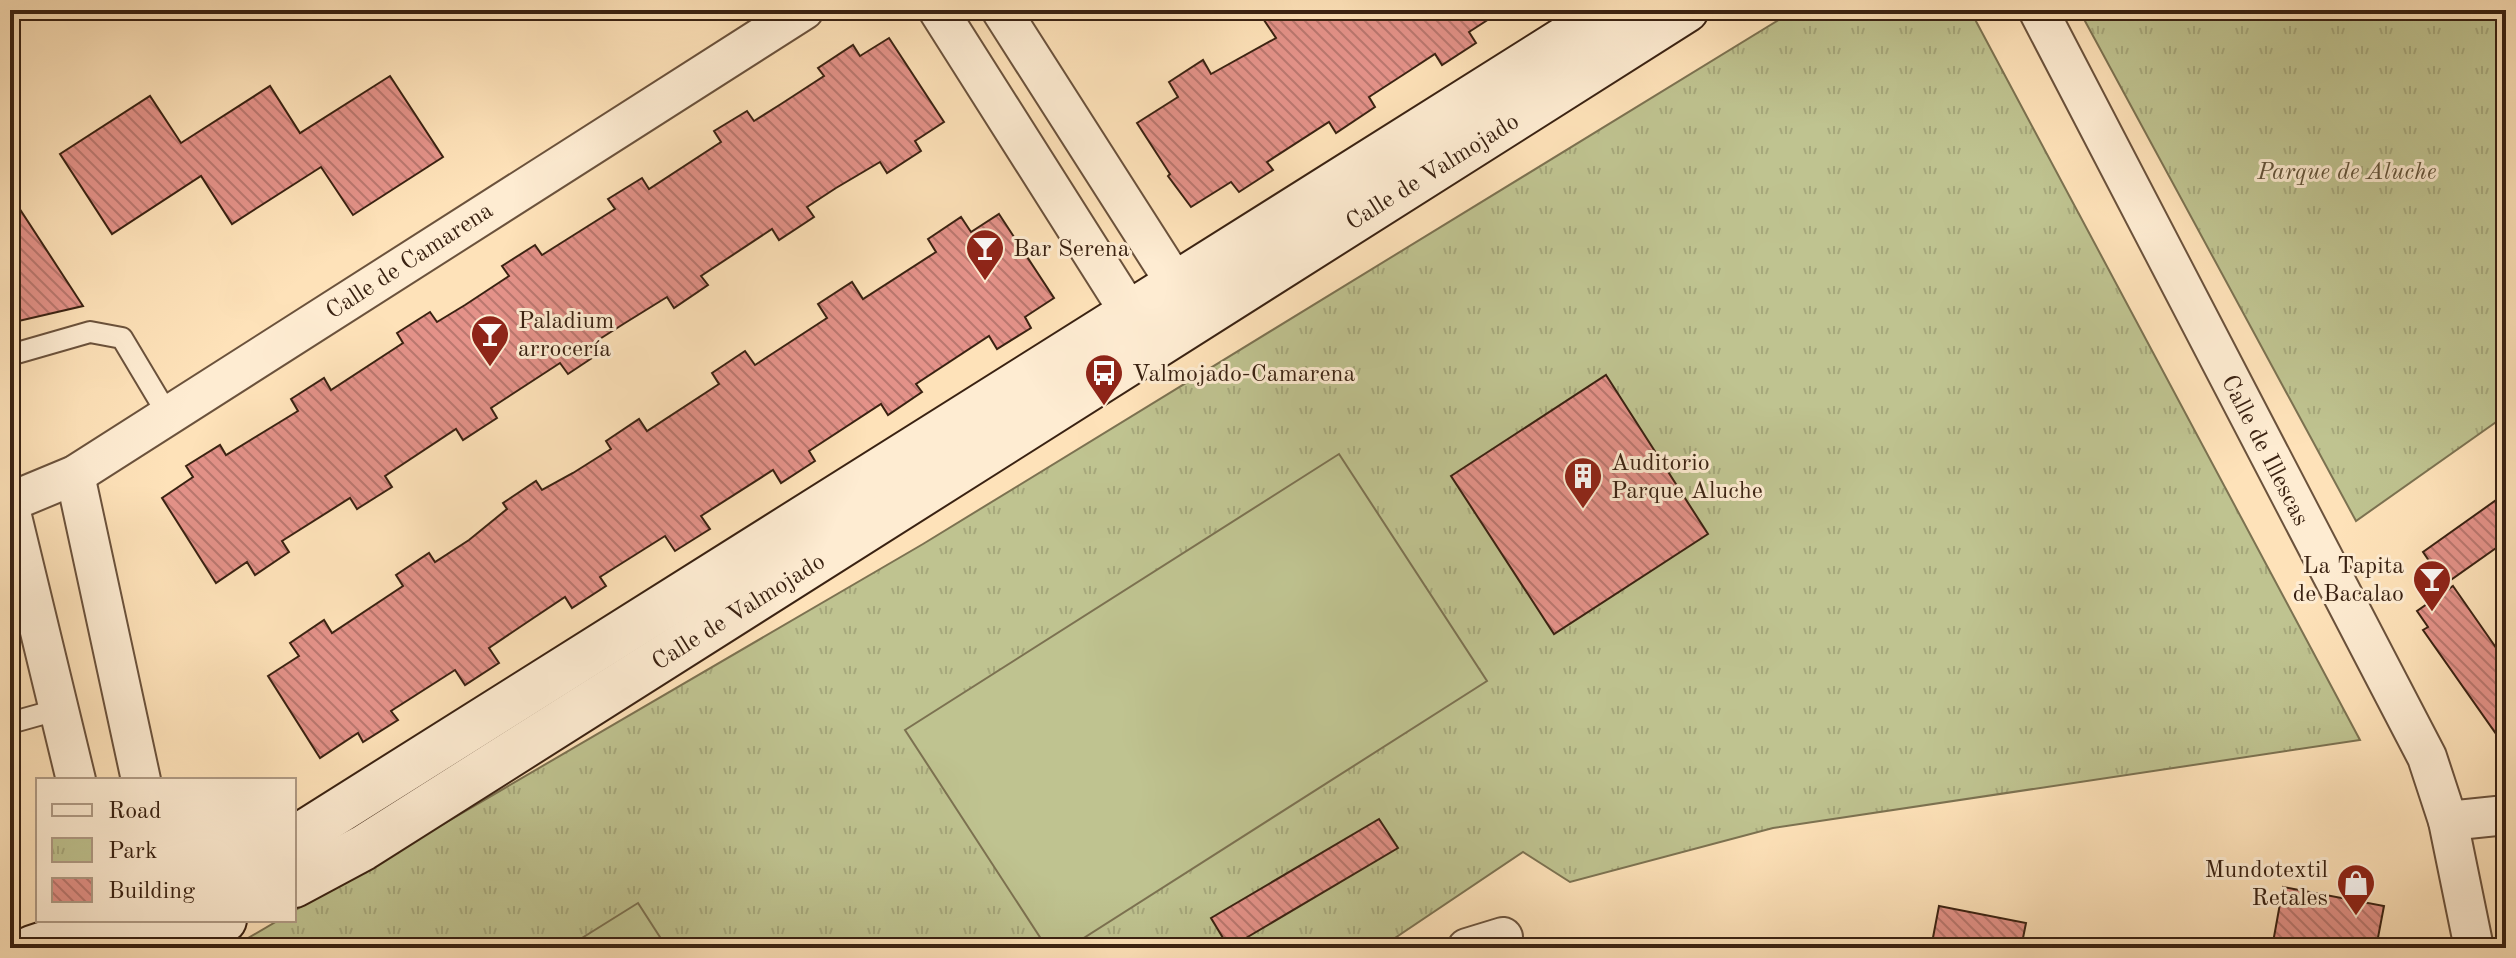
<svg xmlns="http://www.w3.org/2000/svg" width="2516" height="958" viewBox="0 0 2516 958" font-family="'Old Standard TT',serif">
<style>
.park{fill:url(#park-tufts);stroke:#7c7251;stroke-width:2}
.garden{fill:#bfc390;stroke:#7c7251;stroke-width:2}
.building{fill:url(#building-back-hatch);stroke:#3a2212;stroke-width:2}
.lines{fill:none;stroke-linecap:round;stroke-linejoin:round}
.lane-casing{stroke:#6b523c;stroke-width:24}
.street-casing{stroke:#6b523c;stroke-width:42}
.secondary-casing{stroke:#3a2212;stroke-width:48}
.lane{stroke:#feecd2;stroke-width:20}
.street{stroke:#feecd2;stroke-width:38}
.secondary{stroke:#feecd2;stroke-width:44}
.labels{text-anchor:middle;stroke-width:6;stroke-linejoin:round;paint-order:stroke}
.street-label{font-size:24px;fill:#3a2212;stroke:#feecd2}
.park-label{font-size:24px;font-style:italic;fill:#625238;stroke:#feecd2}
.poi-label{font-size:24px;fill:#3a2212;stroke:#feecd2;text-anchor:start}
</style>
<defs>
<pattern id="park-tufts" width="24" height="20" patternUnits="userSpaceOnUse" patternTransform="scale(2)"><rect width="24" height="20" fill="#bfc390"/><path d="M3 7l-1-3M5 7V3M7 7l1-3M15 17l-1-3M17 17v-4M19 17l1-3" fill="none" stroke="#a5a77b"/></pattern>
<pattern id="building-back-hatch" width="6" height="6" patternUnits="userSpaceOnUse" patternTransform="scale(2)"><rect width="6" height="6" fill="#e49289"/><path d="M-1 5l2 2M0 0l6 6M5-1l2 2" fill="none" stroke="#ba776f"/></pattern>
</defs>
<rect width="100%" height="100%" fill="#fee2b9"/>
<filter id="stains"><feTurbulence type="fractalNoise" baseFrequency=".0025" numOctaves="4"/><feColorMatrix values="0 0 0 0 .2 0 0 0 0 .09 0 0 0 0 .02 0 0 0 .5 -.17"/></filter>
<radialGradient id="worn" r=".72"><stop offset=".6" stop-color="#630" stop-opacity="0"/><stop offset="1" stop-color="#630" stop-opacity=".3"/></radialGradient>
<!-- park -->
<g class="park">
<path d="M1795 10H1970L2360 740 1773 828 1570 882 1523 852 1380 948H231L279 920H294V911L923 544Z"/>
<path d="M2079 10H2506V415L2356 521Z"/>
</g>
<!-- garden -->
<g class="garden">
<path d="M1339 454 1487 681 1068 948H1047L905 730Z"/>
<path d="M638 903 667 948H566Z"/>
</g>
<!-- building -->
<g class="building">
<path d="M1280 10H1503L1469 32 1476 43 1442 65 1435 54 1409 71 1369 97 1375 107 1336 133 1329 122 1267 162 1273 170 1239 192 1231 182 1191 207 1168 176 1170 174 1137 123 1178 97 1169 82 1203 60 1211 74 1276 38 1264 20Z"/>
<path d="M889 38 944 122 915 141 921 151 887 173 880 162 836 188 807 207 814 217 779 240 772 229 701 276 708 285 674 308 667 297 625 323 595 342 601 352 568 374 560 363 491 408 497 418 463 440 456 429 385 476 392 487 357 509 350 498 282 541 289 552 255 575 247 562 216 583 162 498 193 477 186 466 220 445 226 455 298 411 291 399 324 378 331 390 403 343 397 333 430 312 437 322 465 305 509 276 502 266 535 245 542 255 569 238 615 209 608 199 642 178 649 189 721 142 714 131 747 111 754 121 781 104 824 76 818 68 853 45 860 56Z"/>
<path d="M390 76 443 157 353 215 321 167 232 224 201 176 112 234 60 154 150 96 181 143 270 86 300 133Z"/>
<path d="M10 194 83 306 10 323Z"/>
<path d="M999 214 1054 298 1025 317 1031 328 997 349 989 336 916 384 922 392 888 415 881 404 809 451 815 461 781 483 773 470 701 516 710 529 675 551 665 536 600 577 606 586 572 608 565 597 523 625 489 648 499 663 465 685 455 670 391 711 398 720 363 742 358 733 320 758 268 676 299 656 290 643 324 620 332 633 403 586 396 575 429 553 435 562 469 540 507 509 503 503 536 481 542 490 573 473 611 449 606 441 639 419 647 431 719 384 712 373 745 351 755 365 827 318 818 304 852 282 863 299 936 252 928 239 961 217 971 232Z"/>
<path d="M1606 375 1708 534 1554 634 1451 476Z"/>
<path d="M2506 493V541L2445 584 2423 552Z"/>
<path d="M2453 586 2506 662V748L2423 630 2428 627 2417 611Z"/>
<path d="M1379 819 1398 848 1229 948 1211 918Z"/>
<path d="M2283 887 2384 906 2376 948H2272Z"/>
<path d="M1939 906 2026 923 2021 948H1931Z"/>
</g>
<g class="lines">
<defs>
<g id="lane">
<path d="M10 355 90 332 122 338 168 415"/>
<path d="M10 723 60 709"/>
</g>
<g id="street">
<path d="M938 10 1130 313 1159 324"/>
<path d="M1001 10 1176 284"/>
<path d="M2038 10 2427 757 2448 821 2474 948"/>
<path d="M75 475 141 780"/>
<path d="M10 502 75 475 804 10"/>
<path d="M10 508 76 780"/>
<path d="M2448 821 2506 815"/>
<path d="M137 948 158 928 161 920"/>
<path d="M1467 948 1503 937"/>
</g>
<g id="secondary">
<path d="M294 839 1611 10"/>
<path d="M294 885 363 848 1686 10"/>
<path d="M32 948 116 920"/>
<path d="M160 948 224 920"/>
</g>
</defs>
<!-- lane casing -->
<use href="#lane" class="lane-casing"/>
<!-- street casing -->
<use href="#street" class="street-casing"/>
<!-- secondary casing -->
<use href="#secondary" class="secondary-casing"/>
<!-- lane -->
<use href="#lane" class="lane"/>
<!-- street -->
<use href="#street" class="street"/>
<!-- secondary -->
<use href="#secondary" class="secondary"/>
</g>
<!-- icons -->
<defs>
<symbol id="bar-pin" viewBox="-11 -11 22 30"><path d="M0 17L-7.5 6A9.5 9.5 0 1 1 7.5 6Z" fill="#8f2418" stroke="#feecd2"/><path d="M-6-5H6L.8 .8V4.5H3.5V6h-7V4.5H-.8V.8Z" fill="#fff"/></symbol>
<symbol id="bus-pin" viewBox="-11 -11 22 30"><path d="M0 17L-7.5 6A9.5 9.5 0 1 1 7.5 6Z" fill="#8f2418" stroke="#feecd2"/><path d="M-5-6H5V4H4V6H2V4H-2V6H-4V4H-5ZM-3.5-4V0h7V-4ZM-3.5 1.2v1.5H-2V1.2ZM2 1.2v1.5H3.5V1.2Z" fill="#fff"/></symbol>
<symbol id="building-pin" viewBox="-11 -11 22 30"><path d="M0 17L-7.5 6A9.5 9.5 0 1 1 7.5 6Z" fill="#8f2418" stroke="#feecd2"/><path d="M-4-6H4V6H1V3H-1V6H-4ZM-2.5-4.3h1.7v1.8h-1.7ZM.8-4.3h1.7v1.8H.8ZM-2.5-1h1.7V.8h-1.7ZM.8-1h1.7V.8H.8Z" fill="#fff"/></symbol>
<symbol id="shop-pin" viewBox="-11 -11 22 30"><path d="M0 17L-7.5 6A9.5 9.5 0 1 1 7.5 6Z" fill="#8f2418" stroke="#feecd2"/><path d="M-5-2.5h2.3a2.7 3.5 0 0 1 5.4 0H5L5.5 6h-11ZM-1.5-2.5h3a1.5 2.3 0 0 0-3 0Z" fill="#fff"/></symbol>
</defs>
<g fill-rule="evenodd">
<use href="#bar-pin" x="963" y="226" width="44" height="60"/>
<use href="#bar-pin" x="468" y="312" width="44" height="60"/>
<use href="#bus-pin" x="1082" y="351" width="44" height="60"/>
<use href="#building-pin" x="1561" y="454" width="44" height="60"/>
<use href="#bar-pin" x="2410" y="557" width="44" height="60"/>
<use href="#shop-pin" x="2334" y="861" width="44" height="60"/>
</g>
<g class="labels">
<!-- street labels -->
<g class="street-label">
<text transform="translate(1432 171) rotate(-32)" y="8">Calle de Valmojado</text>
<text transform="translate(409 260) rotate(-33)" y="8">Calle de Camarena</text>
<text transform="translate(2266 450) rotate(63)" y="8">Calle de Illescas</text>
<text transform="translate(738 611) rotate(-32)" y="8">Calle de Valmojado</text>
</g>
<!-- park labels -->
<g class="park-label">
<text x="2347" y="179">Parque de Aluche</text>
</g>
<!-- poi labels -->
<g class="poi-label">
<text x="1013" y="256">Bar Serena</text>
<text x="518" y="328">Paladium<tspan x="518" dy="28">arrocería</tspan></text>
<text x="1132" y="381">Valmojado-Camarena</text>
<text x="1611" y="470">Auditorio<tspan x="1611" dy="28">Parque Aluche</tspan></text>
<text x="2404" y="573" text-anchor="end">La Tapita<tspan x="2404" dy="28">de Bacalao</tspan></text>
<text x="2328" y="877" text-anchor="end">Mundotextil<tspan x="2328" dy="28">Retales</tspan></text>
</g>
</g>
<!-- margin -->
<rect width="2516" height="958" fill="none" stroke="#fee2b9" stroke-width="40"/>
<rect x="12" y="12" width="2492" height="934" fill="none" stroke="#3a2212" stroke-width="4"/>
<rect x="20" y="20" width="2476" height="918" fill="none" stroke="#3a2212" stroke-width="2"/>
<!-- legend -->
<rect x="36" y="778" width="260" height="144" fill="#feecd2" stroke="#b09b85" stroke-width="2"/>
<rect x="52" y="804" width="40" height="12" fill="#feecd2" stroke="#b09b85" stroke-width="2"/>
<text x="108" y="818" font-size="24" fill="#3a2212">Road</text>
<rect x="52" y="838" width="40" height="24" fill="url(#park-tufts)" stroke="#b09b85" stroke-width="2"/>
<text x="108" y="858" font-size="24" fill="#3a2212">Park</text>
<rect x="52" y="878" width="40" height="24" fill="url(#building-back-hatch)" stroke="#b09b85" stroke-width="2"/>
<text x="108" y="898" font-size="24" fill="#3a2212">Building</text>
<rect width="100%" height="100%" filter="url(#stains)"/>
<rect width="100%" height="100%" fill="url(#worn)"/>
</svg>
